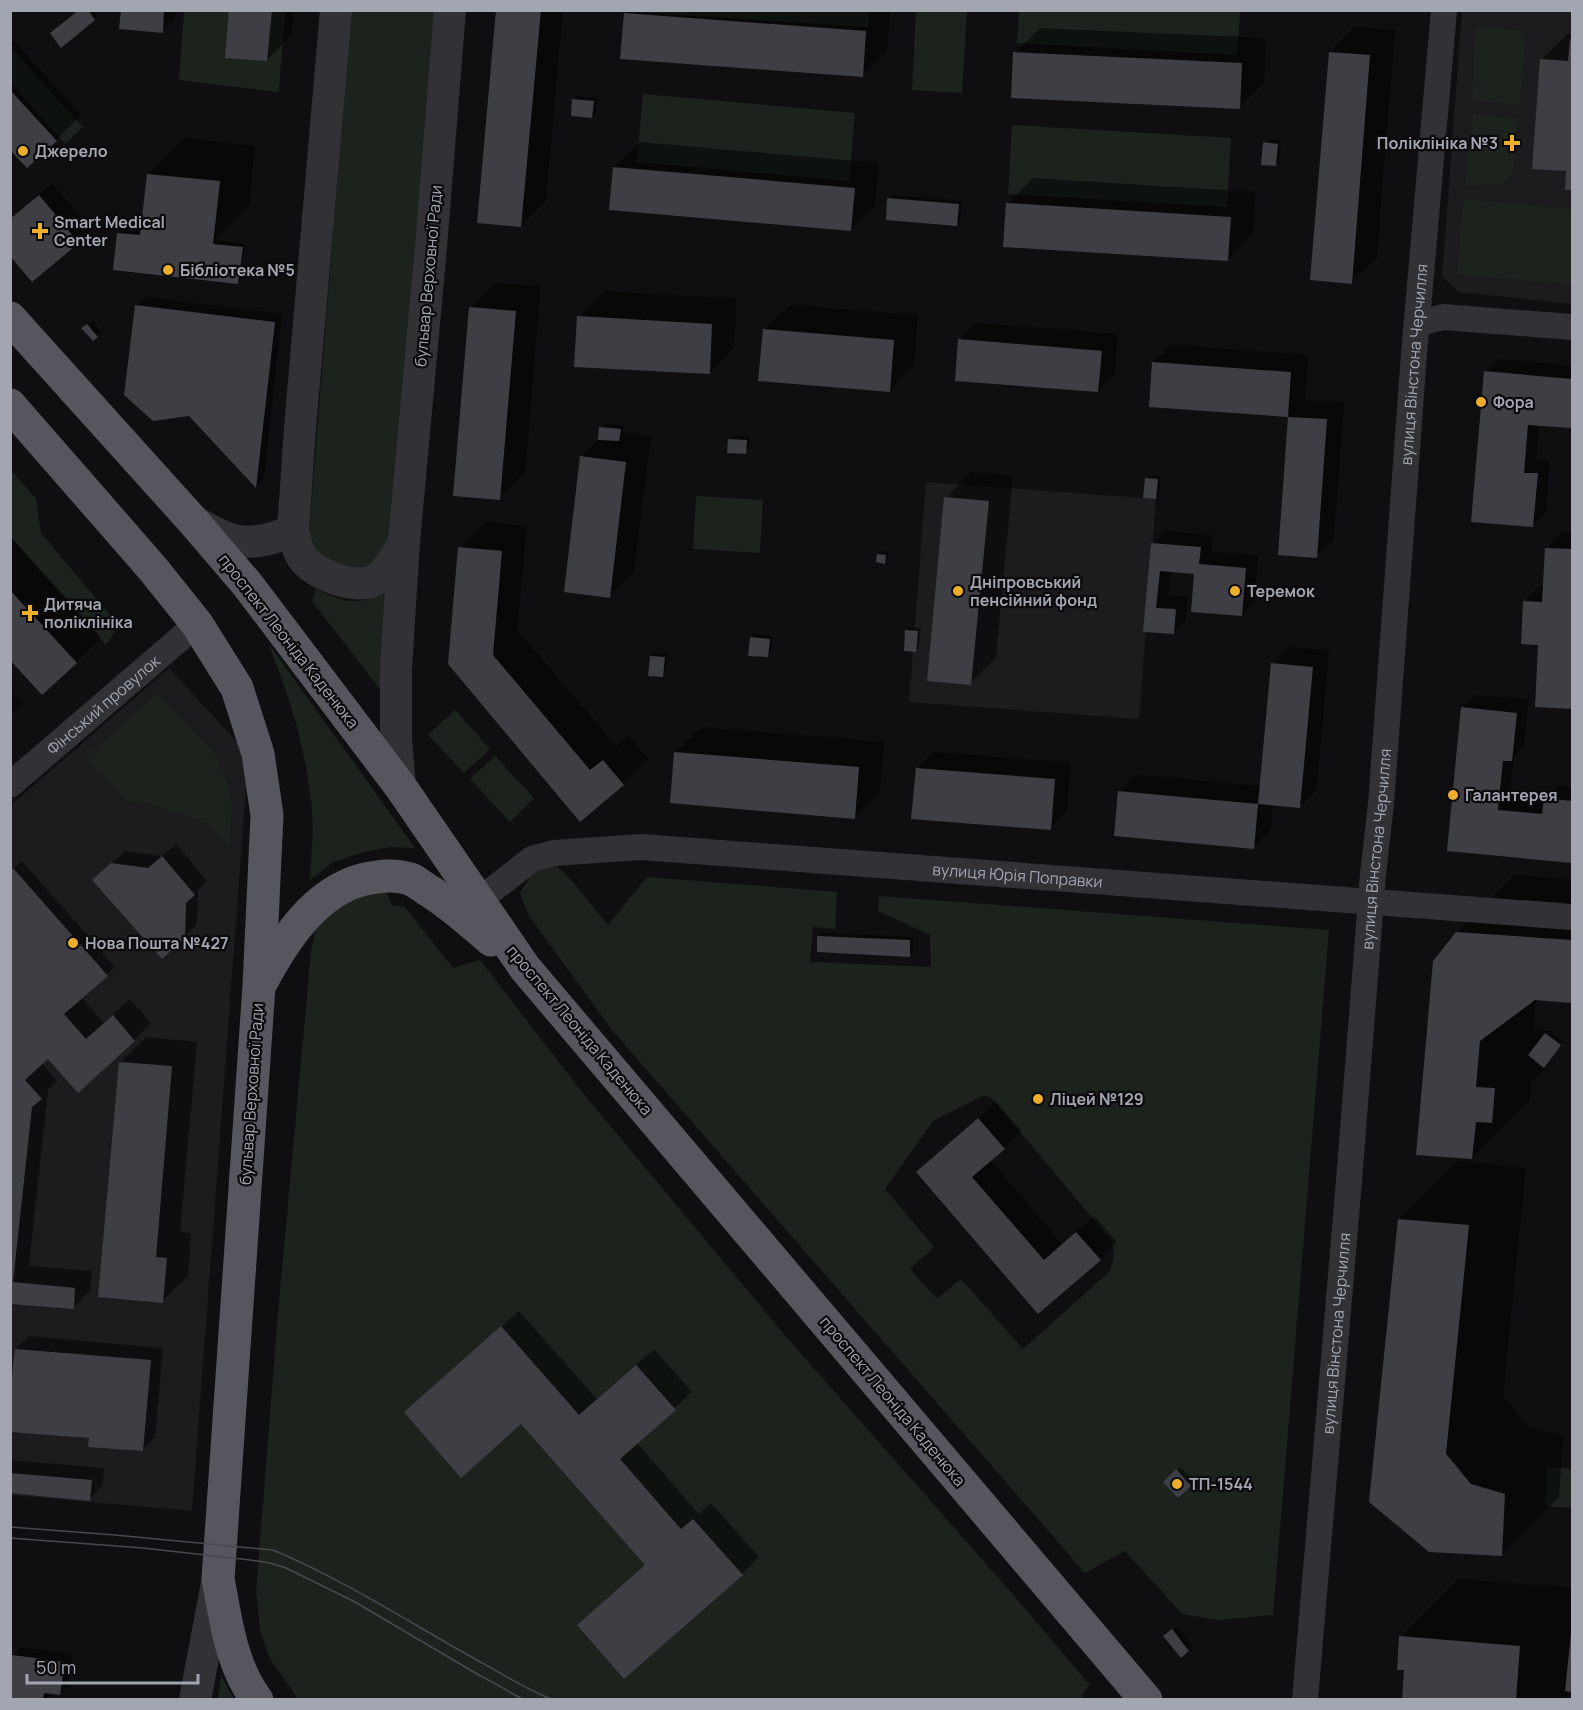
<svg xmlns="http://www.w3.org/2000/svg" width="1583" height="1710" viewBox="0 0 1583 1710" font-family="Manrope,sans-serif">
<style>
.built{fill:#1c1b1e}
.green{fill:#1c231d;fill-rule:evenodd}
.shadow{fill:#0007;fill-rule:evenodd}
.building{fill:#3e3f44}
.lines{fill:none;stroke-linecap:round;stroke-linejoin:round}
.minor{stroke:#313136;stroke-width:26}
.tertiary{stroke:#313136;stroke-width:32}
.trunk{stroke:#55565e;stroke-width:33}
.tram{stroke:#48494f;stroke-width:1.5}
.poi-dot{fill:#edaf2b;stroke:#0b0a0c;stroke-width:2}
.labels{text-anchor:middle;stroke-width:4.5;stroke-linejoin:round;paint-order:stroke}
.poi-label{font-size:16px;font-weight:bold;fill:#a1a6b1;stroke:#0b0a0c;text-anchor:start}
.street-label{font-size:16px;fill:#a1a6b1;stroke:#0b0a0c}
</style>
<rect width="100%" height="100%" fill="#0f0f11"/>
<!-- built -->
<g class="built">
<path d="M1462 11H1572V304L1459 292 1442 276Z"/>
<path d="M926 482 1156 499 1139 719 909 702Z"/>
<path d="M169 668 237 742 247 775 192 1511 11 1495 10 806Z"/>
</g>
<!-- green -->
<g class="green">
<path d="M184 11H285L279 92 179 80Z"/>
<path d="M351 11H439L398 535 385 562 345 575 312 547 309 532Z"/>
<path d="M615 11H869L868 27Z"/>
<path d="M916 11H967L962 93 912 90Z"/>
<path d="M1019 11H1240L1237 55 1017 43Z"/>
<path d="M1475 27 1518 30 1525 39 1520 105 1472 100Z"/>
<path d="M11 48 83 127 65 144 11 83Z"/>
<path d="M643 94 855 113 849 181 637 162Z"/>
<path d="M1473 114 1518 119 1513 174 1502 184 1465 185Z"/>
<path d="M1012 125 1231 138 1227 207 1008 194Z"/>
<path d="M1463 199 1572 209V284L1457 275Z"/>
<path d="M10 469 36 499 41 533 119 626 106 645 11 538Z"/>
<path d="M696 496 763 500 760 553 693 549Z"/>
<path d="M316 589C327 594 342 602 354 601 367 601 381 595 393 591L385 696 312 601Z"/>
<path d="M268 643 415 848 390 847 364 852 333 862 310 880C311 857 314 833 312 811 307 753 290 696 268 643Z"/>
<path d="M157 694 214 752 225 776 232 806 229 847 208 824 148 803 127 801 86 758Z"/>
<path d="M455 710 490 749 464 773 428 735Z"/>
<path d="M495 756 534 798 510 822 470 779Z"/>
<path d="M557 866 573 882 608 925 647 877 837 892 835 929 813 927 810 962 931 967 930 935 878 911 879 896 1329 930 1273 1615 1218 1620 1182 1614 1125 1551 1085 1573 612 1030 529 916 520 893 535 869ZM983 1096 990 1097 995 1102 1110 1239C1115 1252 1115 1259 1109 1272L1023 1349 961 1279 937 1299 910 1269 934 1247 885 1189 933 1121Z"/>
<path d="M383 886 393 906H404L453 968 480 960 582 1092 789 1340 1009 1590 1090 1685 1081 1695 1084 1700H299L270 1659 260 1630 256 1592 278 1313 311 952 315 930 331 908Z"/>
<path d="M1547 1467 1572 1469V1508L1545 1506Z"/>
<path d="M221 1675 234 1699H218Z"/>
</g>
<!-- shadow -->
<g class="shadow">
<path d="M80 10H94L98 16 94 19Z"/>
<path d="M122 10H175V18L162 31Z"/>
<path d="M231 10H294L292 34 267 60Z"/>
<path d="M498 10H563L546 200 520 226Z"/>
<path d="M629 10H890L887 50 862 75 626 14Z"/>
<path d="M1355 27 1395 30 1377 257 1351 282 1330 52Z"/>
<path d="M1040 28 1266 38 1264 82 1239 107 1015 53Z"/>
<path d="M1567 34 1572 35V189L1567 188 1568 170 1542 59Z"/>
<path d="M10 37 81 115 56 140 10 147Z"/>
<path d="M577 96 597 98 596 113 592 117 574 100Z"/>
<path d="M185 138 255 146 249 206 215 240 245 244 241 279 238 283 119 233 122 230 142 232 149 174Z"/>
<path d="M1268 139 1281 140 1279 161 1275 164 1265 143Z"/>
<path d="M640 142 879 163 875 205 850 230 614 167Z"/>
<path d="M1033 178 1256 192 1253 234 1228 259 1007 204Z"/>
<path d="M52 184 91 229 78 242 10 219Z"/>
<path d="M893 195 962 201 960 221 956 225 889 199Z"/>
<path d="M496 283 541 286 525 473 499 498 471 308Z"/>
<path d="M604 291 737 299 734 347 709 373 579 317Z"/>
<path d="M145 297 282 314 264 479 256 486 189 414 137 305Z"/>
<path d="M790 305 918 315 914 365 889 390 764 330Z"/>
<path d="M92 321 101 332 93 339 87 325Z"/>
<path d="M976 323 1118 334 1115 373 1098 390 959 340Z"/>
<path d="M1171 345 1308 355 1305 400 1344 403 1334 539 1316 556 1280 554 1290 415 1151 405 1153 363Z"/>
<path d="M1498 359 1572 366V427L1539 424 1536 460 1550 461 1546 513 1533 525 1485 372Z"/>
<path d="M605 424 624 425 623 433 651 437 634 571 609 596 582 457 600 438 601 428Z"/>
<path d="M734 436H750L749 448 746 452 730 439Z"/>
<path d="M971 472 1013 476 996 658 970 683 946 498Z"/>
<path d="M1150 475 1161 476 1159 494 1155 498 1146 479Z"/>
<path d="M485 522 527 526 517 630 616 746 629 736 648 759 623 784 580 819 449 663 460 548Z"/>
<path d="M1165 531 1213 535 1211 552 1258 556 1254 602 1241 615 1196 573 1171 571 1168 595 1188 597 1186 620 1173 633 1145 630 1153 544Z"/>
<path d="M1563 532H1572V707L1536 706 1540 644 1524 602 1541 585H1544L1546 549Z"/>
<path d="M10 536 101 637 76 662 10 658Z"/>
<path d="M882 551 889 552 888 558 884 562 878 554Z"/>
<path d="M910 627 921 628 919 647 916 650 907 631Z"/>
<path d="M755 634 773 636 771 652 767 656 751 638Z"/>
<path d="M1289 647 1329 650 1317 789 1300 806 1273 804 1271 830 1253 847 1119 792 1136 775 1261 786 1272 664Z"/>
<path d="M655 653 668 654 666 671 663 675 651 657Z"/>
<path d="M10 690 23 704 10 716Z"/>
<path d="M1475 695 1529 700 1524 747 1514 757 1510 798 1545 801V799L1558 786 1572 787V861L1449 849 1462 708Z"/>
<path d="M701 727 884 742 880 792 855 817 676 752Z"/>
<path d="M934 752 1071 763 1067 811 1050 828 917 769Z"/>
<path d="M176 844 207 881 198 890 197 924 184 937 106 868 125 851 162 856Z"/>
<path d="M22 861 115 967 81 997 104 1023 130 999 151 1023 134 1040 48 1057 42 1063 57 1081 48 1090 29 1266 92 1271 90 1291 73 1308 10 1303V872Z"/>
<path d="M1515 875 1572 879V1001L1536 998 1534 1029 1552 1031V1033L1563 1041 1550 1059 1549 1064 1531 1082 1530 1100 1472 1158 1457 933Z"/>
<path d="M822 933 913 937V951L909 955 819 936Z"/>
<path d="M146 1037 197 1042 180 1232 191 1233 188 1276 162 1301 120 1063Z"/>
<path d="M996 1102 1021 1131 990 1160 1062 1244 1094 1216 1117 1242 1100 1259 1038 1312 918 1172 935 1155Z"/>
<path d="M1457 1161 1526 1168 1503 1396 1529 1427 1563 1436 1559 1497 1501 1555 1430 1550 1399 1219ZM1442 1447 1462 1471V1472L1455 1468 1440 1449Z"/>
<path d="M519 1311 597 1399 654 1349 692 1392 637 1443 699 1514 711 1503 759 1557 742 1574 579 1625 646 1564 522 1422 406 1412 423 1395Z"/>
<path d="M29 1336 163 1348 155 1437 143 1450 91 1437 16 1349Z"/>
<path d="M10 1460 104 1468 102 1486 89 1499 10 1492Z"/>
<path d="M1180 1467 1194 1481 1178 1496 1165 1482Z"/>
<path d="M1459 1579 1572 1588V1690H1569V1694L1563 1700H1403L1406 1669 1401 1637Z"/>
<path d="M1176 1627 1192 1646 1181 1656 1169 1632Z"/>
<path d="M22 1647 72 1654 68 1685 60 1693 50 1692V1697L47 1700H10V1678L14 1656Z"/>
</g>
<!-- building -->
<g class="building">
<path d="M79 10H88L95 20 61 48 50 33Z"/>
<path d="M121 10H164L163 33 119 29Z"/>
<path d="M229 10H272L267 61 225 58Z"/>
<path d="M496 10H541L521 227 477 223Z"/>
<path d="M624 13 866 31 863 77 620 59Z"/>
<path d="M1570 39H1572V190H1565L1566 171 1532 169 1540 59 1568 61Z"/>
<path d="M1013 52 1242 63 1240 109 1011 98Z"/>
<path d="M1329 52 1370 55 1352 284 1310 280Z"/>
<path d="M10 90 57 141 27 168 10 150Z"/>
<path d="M572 99 594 101 592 118 571 116Z"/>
<path d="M1263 142 1278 144 1276 166 1261 165Z"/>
<path d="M613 167 855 188 851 231 609 210Z"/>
<path d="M147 174 220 181 213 244 243 247 238 284 113 270 117 233 140 235Z"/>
<path d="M39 195 79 243 32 282 10 256V219Z"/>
<path d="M887 198 959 204 957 226 886 220Z"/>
<path d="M1006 203 1231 217 1228 261 1003 247Z"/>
<path d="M135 305 275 322 256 488 189 416 153 421 124 395Z"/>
<path d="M469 307 516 311 500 500 453 496Z"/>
<path d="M577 316 712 324 710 374 574 367Z"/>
<path d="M87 324 98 337 93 341 81 328Z"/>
<path d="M763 329 894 340 890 392 758 381Z"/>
<path d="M958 339 1102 351 1098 392 955 381Z"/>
<path d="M1152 362 1291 372 1288 417 1149 407Z"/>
<path d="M1484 371 1572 379V428L1528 425 1524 473H1538L1533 527 1471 522Z"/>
<path d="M1288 417 1327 419 1317 558 1278 555Z"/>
<path d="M599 427 621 429 619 441 598 440Z"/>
<path d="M728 439 747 440 746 454 727 453Z"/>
<path d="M580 456 626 462 610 598 564 592Z"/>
<path d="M1145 478 1158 479 1156 499 1143 498Z"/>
<path d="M944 497 989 501 971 685 927 681Z"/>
<path d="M1151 543 1201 547 1199 564 1246 568 1242 616 1191 612 1194 574 1160 571 1156 608 1176 609 1174 634 1143 632Z"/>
<path d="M458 547 502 551 493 655 590 770 603 760 624 785 580 822 448 664Z"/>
<path d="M1545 548 1572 549V709L1535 707 1538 645 1521 644 1523 601 1542 602Z"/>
<path d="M877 554 886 555 885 564 876 562Z"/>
<path d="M10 590 77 663 42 695 10 660Z"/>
<path d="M905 630 918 631 916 652 904 651Z"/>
<path d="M750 637 770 639 768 657 748 656Z"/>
<path d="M650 656 665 657 663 677 648 676Z"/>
<path d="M1271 663 1313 667 1300 808 1258 804Z"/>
<path d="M1461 707 1517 713 1512 761H1503L1498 810 1542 814 1544 798 1572 801V863L1447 851Z"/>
<path d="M674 752 859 767 855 819 670 803Z"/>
<path d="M916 768 1055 779 1051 830 911 819Z"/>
<path d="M1118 791 1258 804 1254 849 1114 836Z"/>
<path d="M162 856 195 895 186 903 185 938 162 959 92 880 111 863 148 868Z"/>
<path d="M13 868 108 976 64 1014 86 1039 113 1015 135 1041 78 1093 48 1059 25 1080 42 1099 32 1107 13 1282 75 1288 74 1309 10 1304V871Z"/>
<path d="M1456 932 1572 940V1003L1535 1000 1480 1041 1476 1087 1495 1088 1492 1123 1476 1122 1472 1159 1416 1155 1433 961Z"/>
<path d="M817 936 910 940V957L817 952Z"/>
<path d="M1545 1033 1561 1045 1544 1068 1528 1055Z"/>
<path d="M119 1062 172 1066 156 1257 167 1258 163 1303 98 1297Z"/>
<path d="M978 1118 1005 1149 972 1177 1044 1260 1076 1232 1101 1260 1038 1314 916 1172Z"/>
<path d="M1398 1219 1469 1225 1446 1454 1471 1484 1505 1494 1502 1556 1429 1552 1369 1502Z"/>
<path d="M501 1326 579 1415 636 1365 676 1410 620 1459 681 1529 693 1519 743 1575 624 1679 577 1625 645 1565 521 1424 461 1478 404 1412Z"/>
<path d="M15 1349 151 1360 143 1451 88 1447 89 1438 10 1432V1394Z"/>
<path d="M1176 1469 1191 1486 1178 1498 1163 1482Z"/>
<path d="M10 1473 92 1480 90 1501 10 1493Z"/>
<path d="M1172 1629 1189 1651 1181 1658 1163 1636Z"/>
<path d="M1571 1633H1572V1692L1565 1691Z"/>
<path d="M1399 1636 1520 1646 1516 1700H1402L1404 1670H1397Z"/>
<path d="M12 1655 65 1662 60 1695 44 1693 43 1700H10Z"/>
</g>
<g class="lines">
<!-- minor -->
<g class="minor">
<path d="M1417 324 1443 317 1572 327"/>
<path id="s1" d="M10 785 197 624"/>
<path id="s2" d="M478 901 532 859 554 853 641 847 1572 917"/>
<path id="s3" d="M1305 1700 1349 1181 1373 874 1381 804 1414 354 1444 10"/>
</g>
<!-- tertiary -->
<g class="tertiary">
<path d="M193 521C235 544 246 549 293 531L300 428 336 10"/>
<path d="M293 531C295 539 297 550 302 557 312 574 359 592 377 579 390 570 396 555 404 542"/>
<path d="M400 786 396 739V669L404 542 431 247 450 10"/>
<path d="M195 1700 217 1583"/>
</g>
<!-- trunk -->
<g class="trunk">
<path d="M10 318 193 521 247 584 400 786 525 968 1146 1700"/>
<path d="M10 405 153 569 197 624 237 688 258 754 267 815 259 986 218 1579C226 1620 231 1666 257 1700"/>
<path d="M261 983C284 940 315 891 365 879 381 876 395 874 410 879 416 881 421 886 426 889 450 903 470 922 491 940"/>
</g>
<!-- tram -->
<g class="tram">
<path d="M10 1527 115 1535 273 1550C340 1578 404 1619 468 1655 496 1670 524 1689 554 1700"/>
<path d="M10 1538 143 1548 250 1560 270 1563 286 1568 355 1602 472 1671 524 1700"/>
</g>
</g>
<!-- markers -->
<g class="poi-dot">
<path d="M1509 134h6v6h6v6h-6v6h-6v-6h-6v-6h6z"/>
<circle cx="23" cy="151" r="6"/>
<path d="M37 222h6v6h6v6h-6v6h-6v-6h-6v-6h6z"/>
<circle cx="168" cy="270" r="6"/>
<circle cx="1481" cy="402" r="6"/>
<circle cx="958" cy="591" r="6"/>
<circle cx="1235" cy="591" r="6"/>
<path d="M27 604h6v6h6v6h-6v6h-6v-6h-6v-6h6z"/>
<circle cx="1453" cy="795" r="6"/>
<circle cx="73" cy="943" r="6"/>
<circle cx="1038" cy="1099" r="6"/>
<circle cx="1177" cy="1484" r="6"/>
</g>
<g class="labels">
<!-- poi labels -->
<g class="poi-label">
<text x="1498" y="149" text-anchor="end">Поліклініка №3</text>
<text x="35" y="157">Джерело</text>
<text x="54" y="228">Smart Medical<tspan x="54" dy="18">Center</tspan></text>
<text x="180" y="276">Бібліотека №5</text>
<text x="1493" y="408">Фора</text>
<text x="970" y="588">Дніпровський<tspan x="970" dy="18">пенсійний фонд</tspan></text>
<text x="1247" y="597">Теремок</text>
<text x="44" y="610">Дитяча<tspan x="44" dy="18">поліклініка</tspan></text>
<text x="1465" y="801">Галантерея</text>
<text x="85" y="949">Нова Пошта №427</text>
<text x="1050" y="1105">Ліцей №129</text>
<text x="1189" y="1490">ТП-1544</text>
</g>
<!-- street labels -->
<g class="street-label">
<text transform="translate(428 276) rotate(-85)" y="6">бульвар Верховної Ради</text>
<text dy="6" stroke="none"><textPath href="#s3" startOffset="1340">вулиця Вінстона Черчилля</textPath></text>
<text transform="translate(289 641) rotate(52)" y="6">проспект Леоніда Каденюка</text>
<text dy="6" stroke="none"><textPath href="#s1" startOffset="123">Фінський провулок</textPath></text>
<text dy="6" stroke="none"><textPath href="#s3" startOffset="854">вулиця Вінстона Черчилля</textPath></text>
<text dy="6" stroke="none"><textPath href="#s2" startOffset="556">вулиця Юрія Поправки</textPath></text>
<text transform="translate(580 1030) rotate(50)" y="6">проспект Леоніда Каденюка</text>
<text transform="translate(251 1094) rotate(-86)" y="6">бульвар Верховної Ради</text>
<text dy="6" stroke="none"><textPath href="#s3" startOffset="368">вулиця Вінстона Черчилля</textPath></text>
<text transform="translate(893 1401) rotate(50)" y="6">проспект Леоніда Каденюка</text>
</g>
</g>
<!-- border -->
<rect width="1583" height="1710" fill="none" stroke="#a1a6b1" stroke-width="24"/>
<!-- scale -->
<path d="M27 1674v9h171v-9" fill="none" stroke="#a1a6b1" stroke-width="3"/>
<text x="36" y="1674" font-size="18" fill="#a1a6b1" stroke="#0b0a0c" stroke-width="4.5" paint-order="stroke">50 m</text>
</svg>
